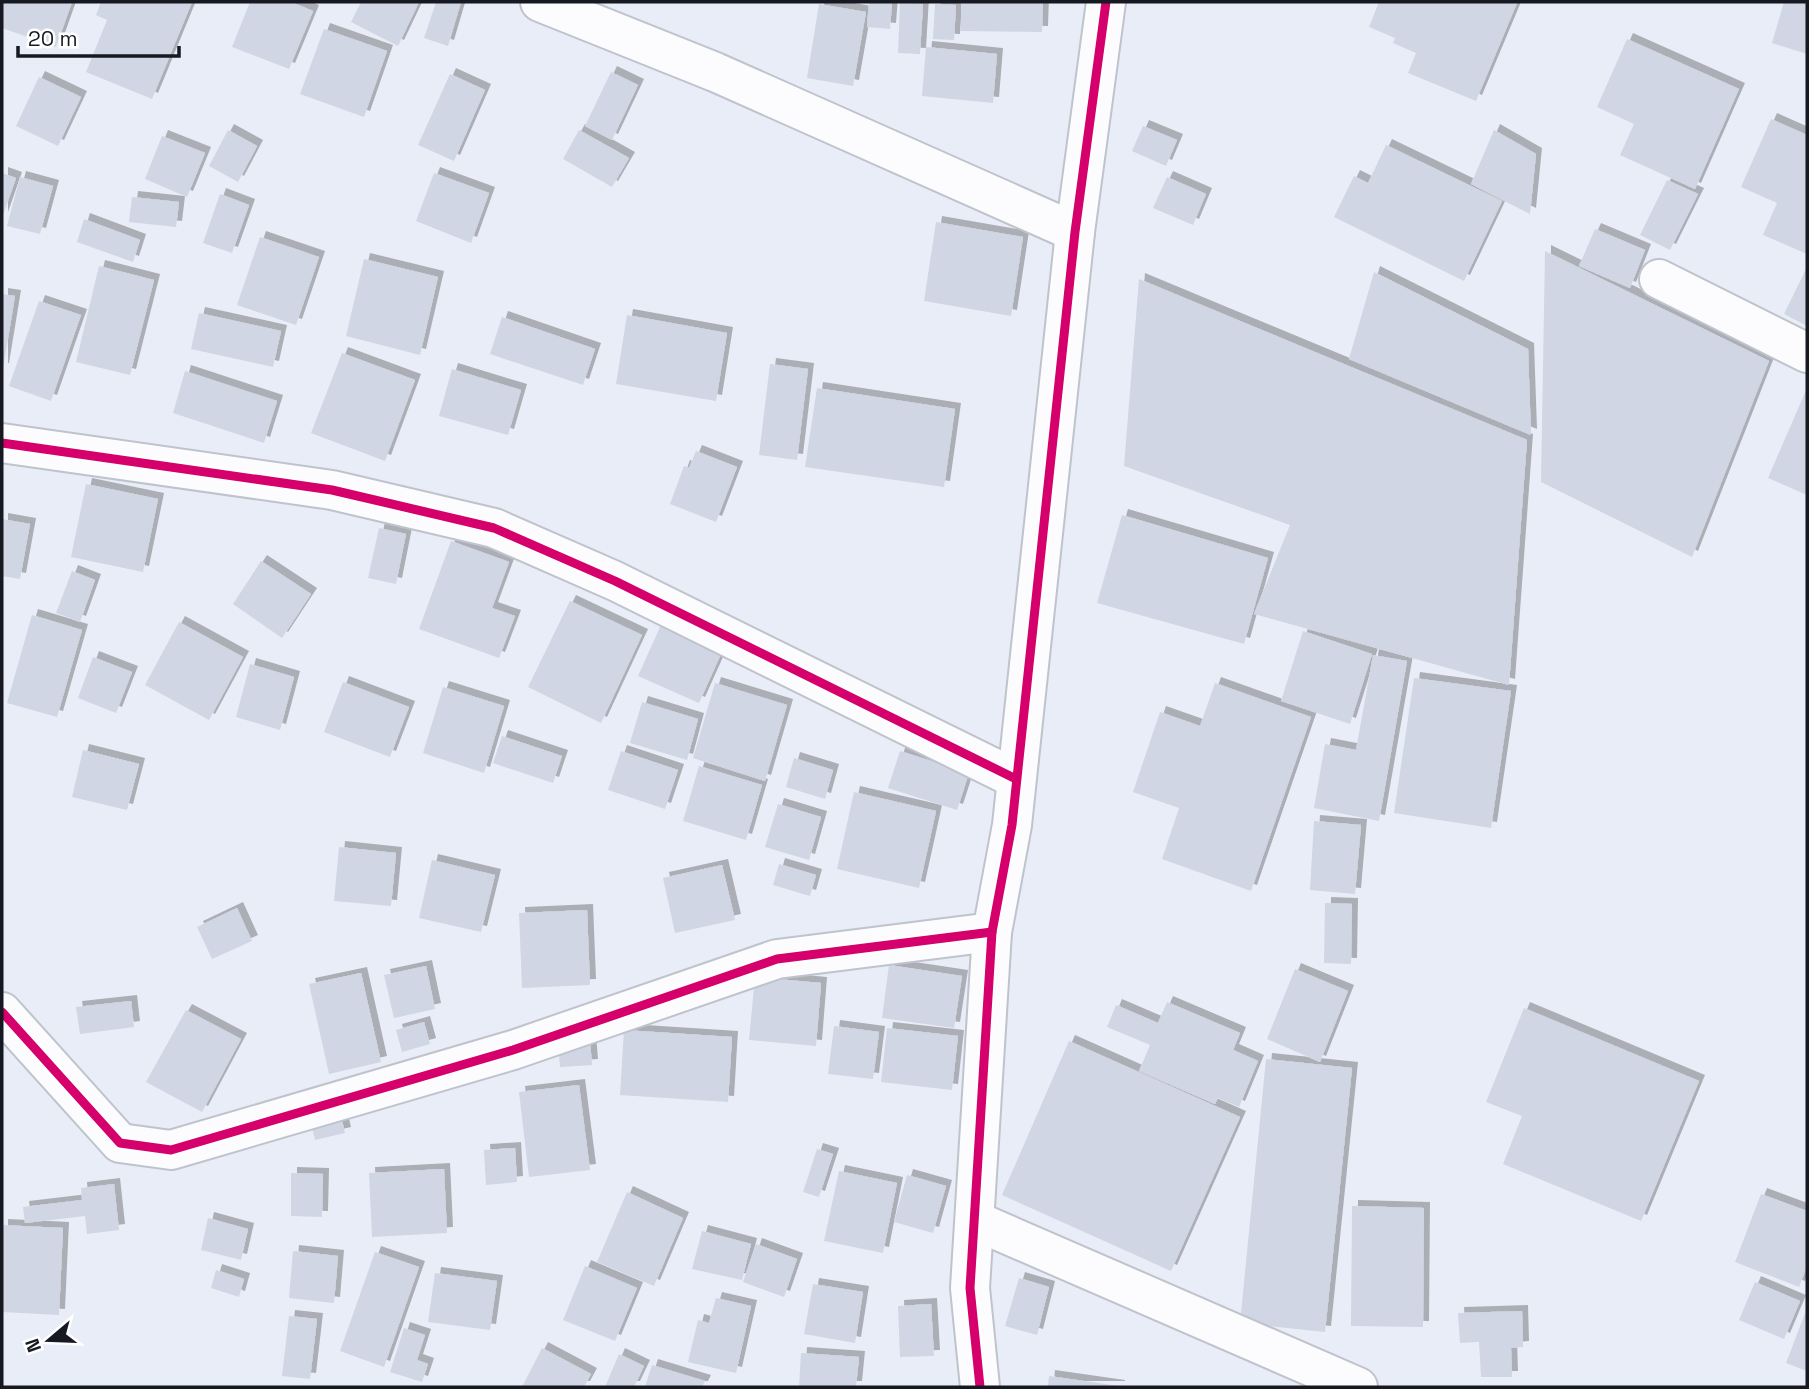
<svg xmlns="http://www.w3.org/2000/svg" width="1809" height="1389" viewBox="0 0 1809 1389" font-family="'Space Grotesk',sans-serif">
<style>
.building{fill:#d0d6e3;filter:url(#shadow)}
.lines{fill:none;stroke-linecap:round;stroke-linejoin:round}
.minor-casing{stroke:#bfc3cc;stroke-width:42}
.minor{stroke:#fcfcfe;stroke-width:38}
.cycleway-casing{stroke:#fff;stroke-width:13}
.cycleway{stroke:#d6006c;stroke-width:9}
</style>
<defs>
<filter id="shadow"><feDropShadow dx="6" dy="-6" stdDeviation="0" flood-color="#0004"/></filter>
</defs>
<rect width="100%" height="100%" fill="#e9edf7"/>
<!-- building -->
<g class="building">
<path d="M2 2H72L56 47 2 28Z"/>
<path d="M101 2H192L152 99 86 72 107 20 96 15Z"/>
<path d="M250 2H291L313 11 289 69 232 47Z"/>
<path d="M361 2H419L398 46 351 22Z"/>
<path d="M436 2H461L448 46 424 38Z"/>
<path d="M869 2H892L890 29 867 27Z"/>
<path d="M961 2H1043L1042 32 961 31Z"/>
<path d="M1379 2 1517 3 1476 101 1408 73 1416 53 1393 43 1395 38 1369 27Z"/>
<path d="M1784 2H1807V54L1772 43Z"/>
<path d="M900 3 923 4 920 54 898 53Z"/>
<path d="M819 4 866 12 853 86 807 78Z"/>
<path d="M935 4 956 5 954 40 933 39Z"/>
<path d="M324 29 387 51 364 117 300 94Z"/>
<path d="M1627 39 1739 89 1695 189 1620 155 1634 124 1597 107Z"/>
<path d="M926 47 997 54 993 103 922 96Z"/>
<path d="M611 72 638 85 612 140 585 126Z"/>
<path d="M450 74 485 90 454 161 418 145Z"/>
<path d="M39 77 81 97 58 146 16 126Z"/>
<path d="M1771 119 1807 135V254L1763 235 1777 203 1741 187Z"/>
<path d="M1143 126 1177 140 1166 166 1132 151Z"/>
<path d="M228 130 257 146 238 182 209 166Z"/>
<path d="M579 130 629 158 612 187 563 159Z"/>
<path d="M1494 130 1536 154 1530 214 1471 184Z"/>
<path d="M162 136 205 153 187 197 145 179Z"/>
<path d="M1386 145 1502 201 1464 281 1334 217 1354 176 1368 183Z"/>
<path d="M2 173 16 178 2 218Z"/>
<path d="M434 173 489 193 471 243 416 221Z"/>
<path d="M20 177 53 186 40 234 7 226Z"/>
<path d="M1167 177 1206 194 1193 225 1153 208Z"/>
<path d="M1667 180 1698 194 1670 250 1640 235Z"/>
<path d="M220 194 249 205 232 253 203 243Z"/>
<path d="M132 197 179 202 176 227 129 222Z"/>
<path d="M84 219 140 240 133 262 77 242Z"/>
<path d="M936 222 1023 237 1011 316 924 301Z"/>
<path d="M1595 229 1645 250 1630 288 1579 266Z"/>
<path d="M260 237 319 257 296 325 237 305Z"/>
<path d="M1545 251 1769 361 1692 557 1541 482Z"/>
<path d="M364 259 438 277 420 355 346 336Z"/>
<path d="M99 266 154 280 130 375 76 362Z"/>
<path d="M1807 267V326L1784 314Z"/>
<path d="M1374 272 1528 349 1531 435 1349 359Z"/>
<path d="M1139 279 1527 440 1509 685 1254 614 1290 525 1124 466Z"/>
<path d="M2 294 15 296 3 369H2Z"/>
<path d="M39 301 81 315 51 401 9 386Z"/>
<path d="M199 313 281 331 273 367 191 349Z"/>
<path d="M627 315 727 333 716 401 616 384Z"/>
<path d="M502 317 595 349 583 385 490 354Z"/>
<path d="M342 353 415 380 385 461 311 433Z"/>
<path d="M770 364 808 369 797 460 759 455Z"/>
<path d="M452 369 521 390 508 435 439 416Z"/>
<path d="M185 371 277 401 264 443 173 413Z"/>
<path d="M817 388 955 409 944 487 805 467Z"/>
<path d="M1807 388V495L1768 478Z"/>
<path d="M696 451 737 467 716 522 670 504 684 466 689 468Z"/>
<path d="M86 484 158 499 143 572 71 557Z"/>
<path d="M1122 515 1268 558 1244 644 1097 603Z"/>
<path d="M2 519 30 524 20 579 2 576Z"/>
<path d="M379 528 406 534 396 584 368 578Z"/>
<path d="M451 541 509 562 492 608 515 616 499 658 419 629Z"/>
<path d="M261 561 311 594 282 638 233 604Z"/>
<path d="M72 571 95 580 80 622 56 613Z"/>
<path d="M570 601 642 635 601 723 528 687Z"/>
<path d="M32 615 82 630 57 717 7 703Z"/>
<path d="M664 618 725 645 699 703 638 676Z"/>
<path d="M179 622 243 657 209 720 145 685Z"/>
<path d="M1303 631 1372 654 1350 724 1281 701Z"/>
<path d="M1373 655 1407 661 1379 821 1314 808 1325 744 1356 750Z"/>
<path d="M93 657 132 672 116 713 78 698Z"/>
<path d="M250 664 294 677 280 730 236 717Z"/>
<path d="M1414 678 1511 691 1491 828 1394 813Z"/>
<path d="M343 682 409 707 390 757 324 732Z"/>
<path d="M715 683 787 705 765 781 693 758Z"/>
<path d="M1215 683 1311 717 1251 891 1162 859 1179 808 1133 792 1160 712 1200 726Z"/>
<path d="M443 687 504 706 484 773 423 753Z"/>
<path d="M642 702 698 719 687 760 630 743Z"/>
<path d="M502 736 562 756 553 783 493 763Z"/>
<path d="M83 750 139 764 127 810 72 797Z"/>
<path d="M621 751 678 770 665 809 608 790Z"/>
<path d="M900 751 969 773 957 810 888 788Z"/>
<path d="M794 758 833 770 825 799 786 787Z"/>
<path d="M699 766 762 785 746 840 683 821Z"/>
<path d="M854 792 936 811 919 888 837 869Z"/>
<path d="M778 804 821 817 809 860 765 847Z"/>
<path d="M1314 821 1361 825 1355 894 1310 890Z"/>
<path d="M339 847 396 853 391 906 334 901Z"/>
<path d="M432 860 495 875 481 932 419 918Z"/>
<path d="M779 864 816 875 810 896 773 885Z"/>
<path d="M722 865 735 920 675 933 663 878Z"/>
<path d="M1325 903 1352 904 1351 964 1324 963Z"/>
<path d="M237 908 252 941 212 959 197 927Z"/>
<path d="M587 910 590 985 522 988 519 913Z"/>
<path d="M889 965 962 976 954 1028 882 1018Z"/>
<path d="M426 966 435 1009 394 1018 384 975Z"/>
<path d="M1295 969 1348 991 1320 1062 1267 1039Z"/>
<path d="M361 973 381 1062 329 1074 309 984Z"/>
<path d="M755 977 821 983 816 1046 749 1040Z"/>
<path d="M131 1001 134 1027 80 1034 76 1007Z"/>
<path d="M1167 1002 1240 1033 1233 1050 1258 1061 1239 1107 1218 1098 1215 1104 1139 1071 1150 1045 1107 1027 1116 1005 1158 1023Z"/>
<path d="M1524 1008 1699 1081 1641 1221 1503 1164 1522 1116 1486 1102Z"/>
<path d="M186 1010 241 1039 202 1112 146 1082Z"/>
<path d="M424 1022 430 1044 402 1052 396 1030Z"/>
<path d="M834 1026 879 1032 873 1079 828 1074Z"/>
<path d="M887 1028 958 1036 952 1090 881 1082Z"/>
<path d="M624 1030 732 1037 728 1102 620 1095Z"/>
<path d="M590 1041 592 1065 560 1067 558 1043Z"/>
<path d="M1069 1041 1240 1117 1171 1271 1002 1195Z"/>
<path d="M1266 1059 1352 1068 1325 1332 1240 1323Z"/>
<path d="M579 1085 590 1170 529 1177 519 1092Z"/>
<path d="M340 1112 345 1133 315 1140 310 1119Z"/>
<path d="M515 1148 517 1182 486 1185 484 1150Z"/>
<path d="M817 1149 833 1154 819 1197 803 1192Z"/>
<path d="M444 1169 447 1233 372 1237 369 1173Z"/>
<path d="M839 1171 897 1183 883 1253 824 1241Z"/>
<path d="M291 1173 323 1174 322 1217 291 1216Z"/>
<path d="M907 1175 946 1186 933 1233 894 1222Z"/>
<path d="M114 1184 119 1230 87 1234 85 1216 25 1223 23 1207 82 1200 81 1188Z"/>
<path d="M627 1192 683 1218 654 1286 597 1262Z"/>
<path d="M1761 1194 1807 1211V1266L1799 1287 1735 1262Z"/>
<path d="M1352 1206 1424 1208 1423 1327 1351 1326Z"/>
<path d="M208 1218 248 1229 241 1260 201 1250Z"/>
<path d="M2 1225 63 1228 59 1315 2 1312Z"/>
<path d="M702 1231 751 1244 742 1280 692 1269Z"/>
<path d="M756 1244 797 1259 784 1297 743 1282Z"/>
<path d="M293 1251 338 1256 334 1303 289 1298Z"/>
<path d="M375 1252 419 1267 384 1367 340 1351Z"/>
<path d="M585 1266 637 1288 615 1341 563 1320Z"/>
<path d="M216 1270 244 1279 239 1297 211 1288Z"/>
<path d="M435 1273 497 1281 490 1330 428 1322Z"/>
<path d="M1019 1278 1049 1287 1037 1335 1005 1326Z"/>
<path d="M1755 1282 1800 1301 1784 1339 1739 1320Z"/>
<path d="M813 1284 863 1292 855 1343 804 1334Z"/>
<path d="M716 1298 751 1306 736 1373 688 1362 698 1320 709 1323Z"/>
<path d="M931 1304 934 1356 900 1357 898 1306Z"/>
<path d="M1807 1308V1371L1786 1363Z"/>
<path d="M1522 1311 1523 1347 1511 1348 1512 1377H1481L1479 1342 1460 1343 1458 1313Z"/>
<path d="M289 1316 317 1319 310 1379 282 1376Z"/>
<path d="M404 1328 425 1335 417 1360 428 1364 422 1382 390 1372Z"/>
<path d="M542 1348 591 1374 584 1387H522Z"/>
<path d="M801 1353 859 1357 856 1387H799Z"/>
<path d="M619 1354 644 1366 634 1387H605Z"/>
<path d="M652 1365 705 1381 702 1387H645Z"/>
<path d="M1049 1376 1119 1386V1387H1048Z"/>
</g>
<g class="lines">
<defs>
<g id="minor">
<path d="M540 2 715 72 1075 232"/>
<path d="M1659 279 1807 353"/>
<path d="M2 443 332 490 494 528 615 581 1016 779"/>
<path d="M2 1012 120 1143 171 1150 513 1050 777 959 992 932"/>
<path d="M976 1221 1358 1387"/>
<path d="M980 1387 970 1288 992 932 1012 825 1075 232 1106 2"/>
</g>
</defs>
<!-- minor casing -->
<use href="#minor" class="minor-casing"/>
<!-- minor -->
<use href="#minor" class="minor"/>
<defs>
<g id="cycleway">
<path d="M2 443 332 490 494 528 615 581 1016 779"/>
<path d="M2 1012 120 1143 171 1150 513 1050 777 959 992 932"/>
<path d="M980 1387 970 1288 992 932 1012 825 1075 232 1106 2"/>
</g>
</defs>
<!-- cycleway casing -->
<use href="#cycleway" class="cycleway-casing"/>
<!-- cycleway -->
<use href="#cycleway" class="cycleway"/>
</g>
<!-- border -->
<rect width="1809" height="1389" fill="none" stroke="#161921" stroke-width="7"/>
<!-- north arrow -->
<g transform="translate(49 1340) rotate(251)" stroke="#ffffff" stroke-width="5" paint-order="stroke">
<path d="M0-5L12 26L0 18L-12 26Z" fill="#161921"/>
<text y="-10" font-size="19" font-weight="bold" text-anchor="middle" fill="#161921">N</text>
</g>
<!-- scale -->
<path d="M18 46v10h161v-10" fill="none" stroke="#161921" stroke-width="3.5"/>
<text x="28" y="46" font-size="21" fill="#161921" stroke="#ffffff" stroke-width="5" paint-order="stroke">20 m</text>
</svg>
